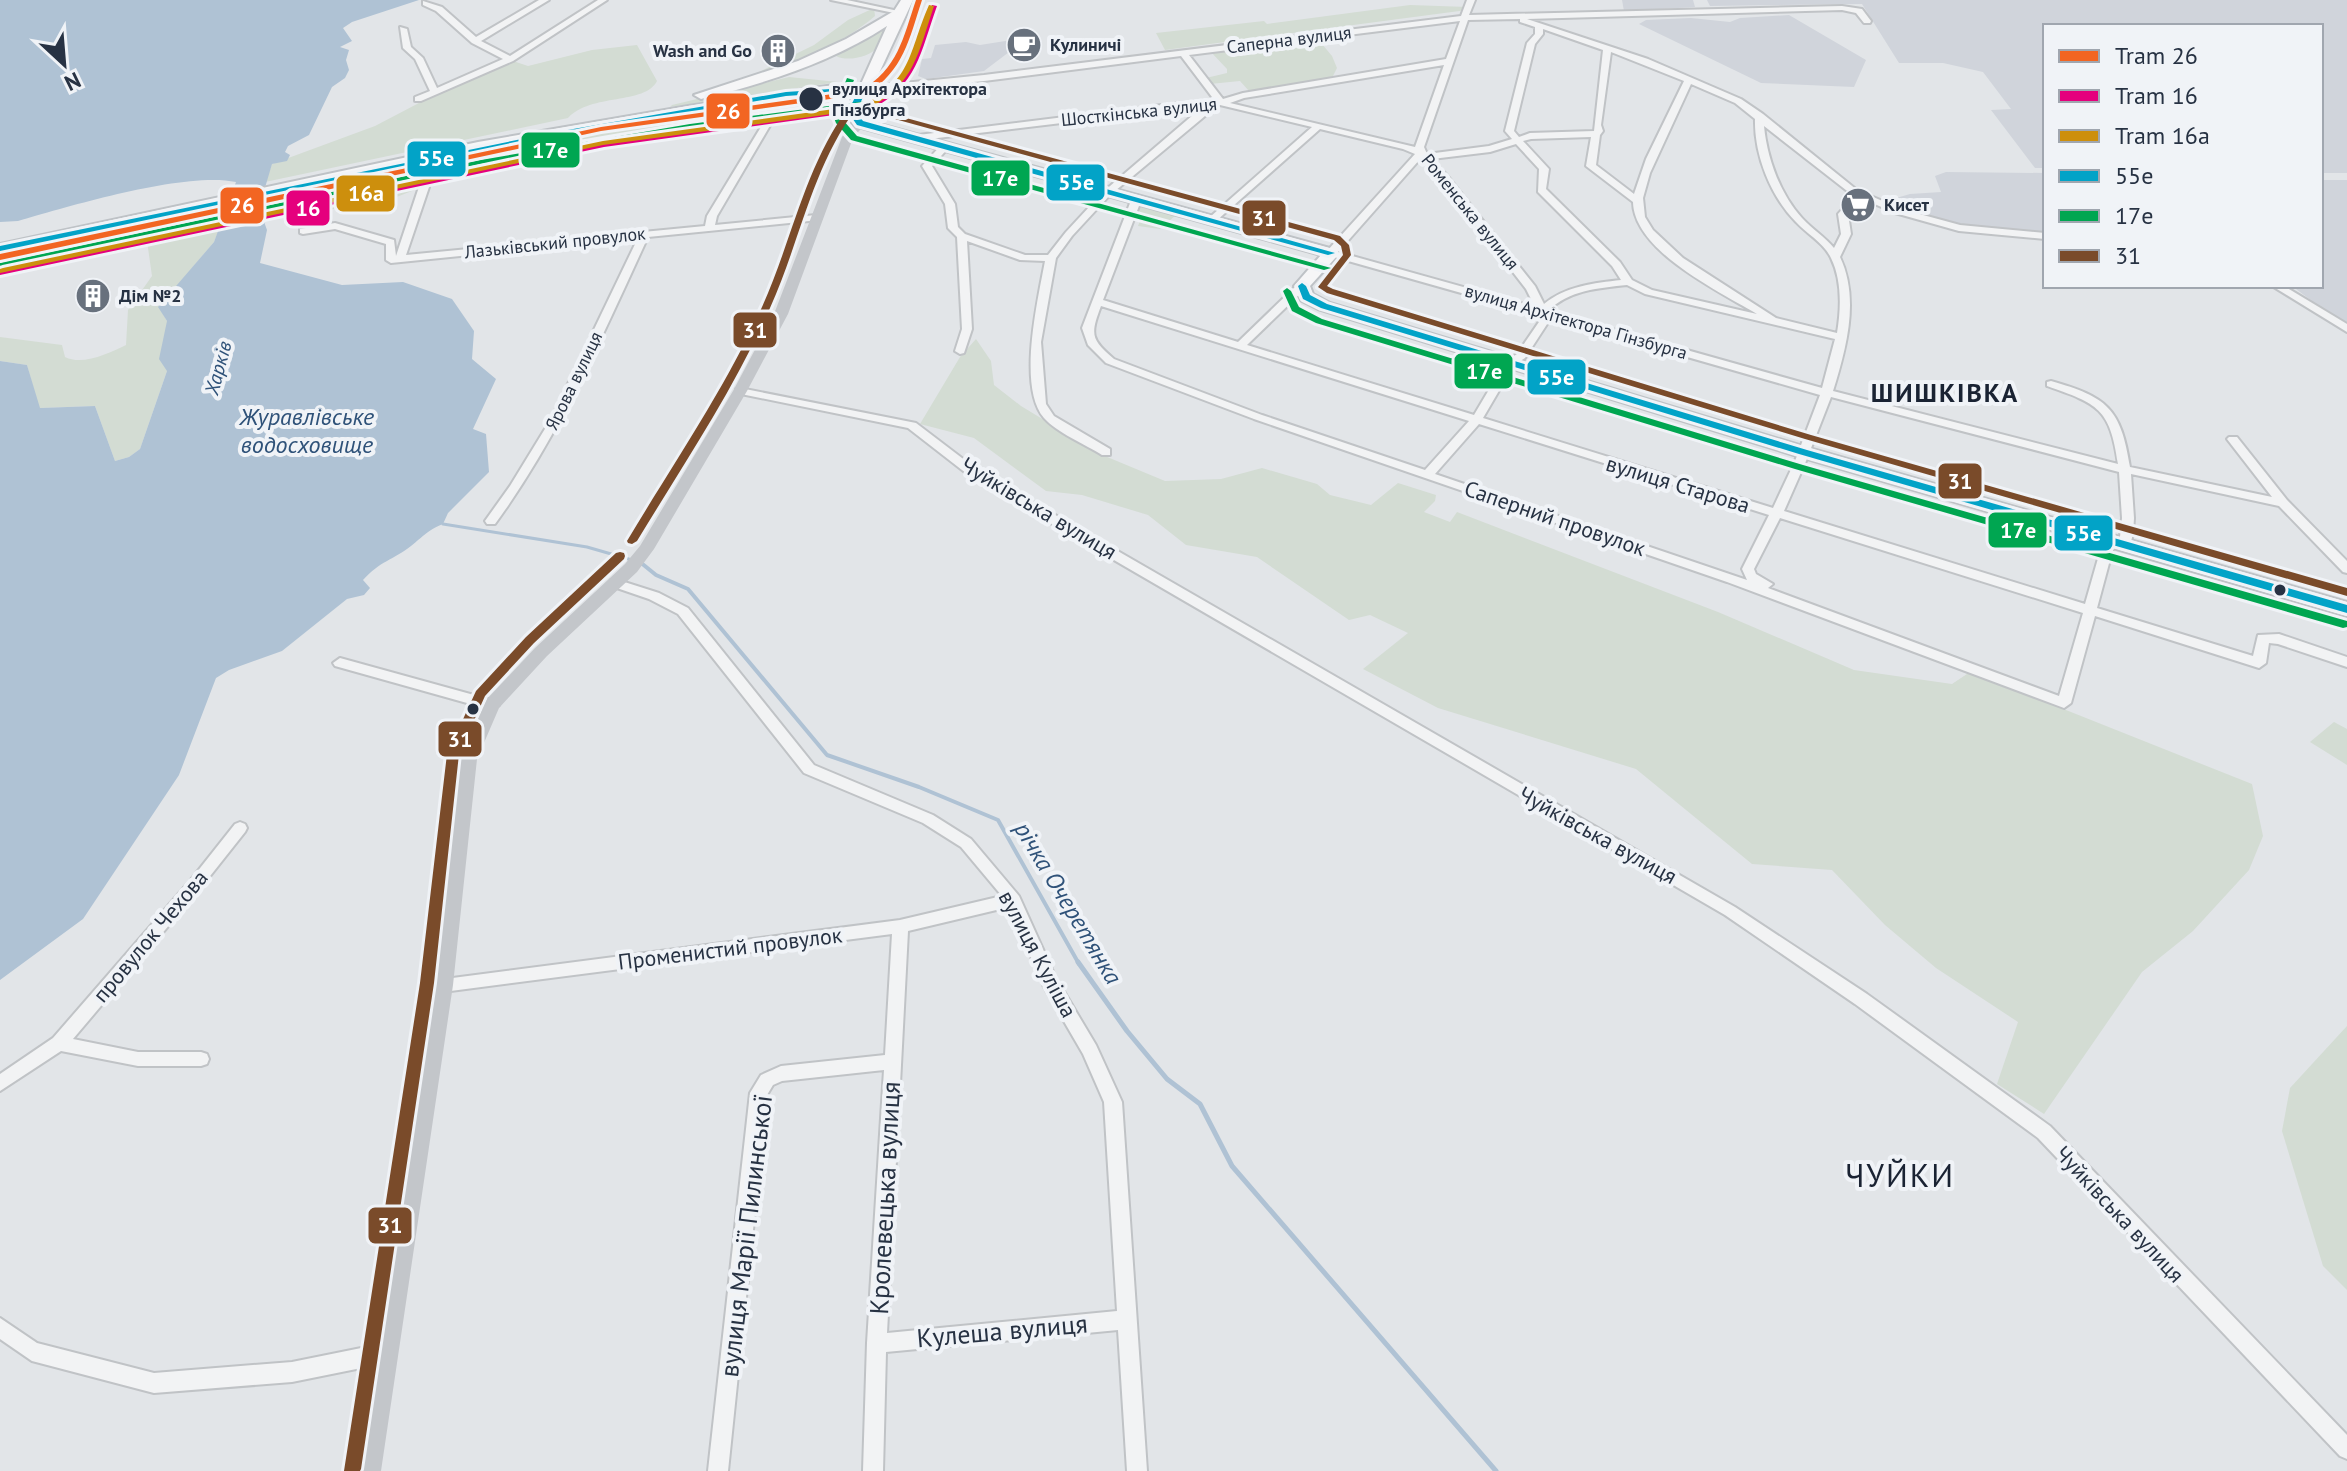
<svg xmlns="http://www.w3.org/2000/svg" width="2347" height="1471" viewBox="0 0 2347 1471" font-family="'PT Sans',sans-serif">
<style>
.built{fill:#d0d4db}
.green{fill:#d3dcd3}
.water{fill:#afc2d4}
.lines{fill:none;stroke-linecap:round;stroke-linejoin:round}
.stream-far2{stroke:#afc2d4;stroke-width:3}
.stream-far1{stroke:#afc2d4;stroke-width:4}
.stream{stroke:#afc2d4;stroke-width:5}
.street-casing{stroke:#c0c3c6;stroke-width:4}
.primary-casing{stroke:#bec2c6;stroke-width:4}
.street{fill:#f2f3f4;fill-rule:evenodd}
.secondary{fill:#c3c6ca;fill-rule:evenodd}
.primary{fill:#f6f6f7;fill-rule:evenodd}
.bus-1-casing{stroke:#f0f3f7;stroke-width:6}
.bus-2-casing{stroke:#f0f3f7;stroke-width:6}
.bus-3-casing{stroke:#f0f3f7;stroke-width:6}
.bus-1{fill:#02a3c7;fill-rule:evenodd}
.bus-2{fill:#00a651;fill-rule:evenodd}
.bus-3{fill:#7a4b2a;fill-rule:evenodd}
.tram-1-casing{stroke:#f0f3f7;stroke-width:6}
.tram-2-casing{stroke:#f0f3f7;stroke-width:6}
.tram-3-casing{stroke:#f0f3f7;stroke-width:6}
.tram-1{fill:#f26522;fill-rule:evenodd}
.tram-2{fill:#e5007d;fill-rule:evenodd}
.tram-3{fill:#cd8f0d;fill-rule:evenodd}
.stop-dot{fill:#273243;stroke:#f0f3f7;stroke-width:3}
.labels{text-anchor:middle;stroke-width:8;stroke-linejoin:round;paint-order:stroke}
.far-street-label{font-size:18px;fill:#273243;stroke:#f0f3f7}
.far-poi-label{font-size:18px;font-weight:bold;fill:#273243;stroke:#f0f3f7;text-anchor:start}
.far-stop-label{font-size:18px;font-weight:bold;fill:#273243;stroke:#f0f3f7;text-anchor:start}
.far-water-label{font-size:20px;font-style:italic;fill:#2f5279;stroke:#f0f3f7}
.street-label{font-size:22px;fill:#273243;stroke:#f0f3f7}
.water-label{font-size:24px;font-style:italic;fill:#2f5279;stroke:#f0f3f7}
.far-district-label{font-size:26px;font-weight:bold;letter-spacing:2px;fill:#1a2333;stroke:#f0f3f7}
.near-street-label{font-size:26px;fill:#273243;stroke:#f0f3f7}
.near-quarter-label{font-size:32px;letter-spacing:2px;fill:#1a2333;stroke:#f0f3f7}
.line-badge{stroke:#f0f3f7;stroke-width:3}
.badge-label{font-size:22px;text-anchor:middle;font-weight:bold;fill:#fff}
</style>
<rect width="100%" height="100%" fill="#e2e5e8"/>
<!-- built -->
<g class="built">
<path d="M1622 0H1693L1695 7 1624 11Z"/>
<path d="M1707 0H2347V173H2321V26H2045V168H2035L1991 110 2011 109 1983 72 1943 63H1899L1862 4 1710 6Z"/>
<path d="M1789 15 1866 60 1854 87 1761 83 1639 24 1646 20 1691 18 1730 22 1740 18Z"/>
<path d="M1031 37 1037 45 1013 49 984 71 926 79 918 76 922 59 931 58 935 45 966 42 980 45Z"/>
<path d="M1946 172 2045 173V235L1955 226 1901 210 1886 201 1910 194 1941 192 1935 176Z"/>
<path d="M2321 180H2347V322L2328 313 2292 286H2321Z"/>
</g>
<!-- green -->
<g class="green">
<path d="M1410 5 1468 7 1467 10 1165 50 1156 33 1264 21 1267 24Z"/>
<path d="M874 8 875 16C837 48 792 65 745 79L814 45 848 20Z"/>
<path d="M879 28 886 29C884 34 882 42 878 47 870 57 847 62 836 56Z"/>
<path d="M1317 38 1332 56 1337 68 1333 76 1326 79 1258 92 1249 91 1240 81 1210 84 1206 78 1227 73V69L1210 51Z"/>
<path d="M637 45 657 81C645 105 591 93 568 118L265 182 272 164 375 126 461 81 510 60 528 66 592 50Z"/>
<path d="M789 77 838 82 670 107 672 105Z"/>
<path d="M685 118H702L676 127 484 163 427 179 417 189 394 198 284 218 270 213 273 209 588 132Z"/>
<path d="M1141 204 1177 214 1160 229 1138 226 1140 221 1134 220Z"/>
<path d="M224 216 214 242 159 307 167 321V371L140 449 129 457 115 461 95 406 39 408 27 365 0 361V337L62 345 65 357C83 366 109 353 126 345L128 310 152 276 147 241 151 233Z"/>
<path d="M976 339 991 361 994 385 1021 406 1100 454 1165 481 1221 479 1262 468 1317 484 1330 495 1371 505 1398 483 1436 495 1435 501 1424 512 1450 522 1457 512 1718 612 1854 670 1952 684 1970 672 2252 784 2263 836 2249 870 2193 931 2142 972 2044 1114 1997 1084 2018 1022 1936 968 1885 925 1832 870 1752 864 1636 769 1438 708 1363 669 1408 633 1370 615 1349 620 1257 557 1186 545 1148 515 1082 495 1046 491 974 438 920 424 960 357Z"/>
<path d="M2334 722 2347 729V765L2310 742Z"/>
<path d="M2347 1026V1290L2323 1266 2282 1131 2290 1088Z"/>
</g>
<!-- water -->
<path class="water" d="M0 0H419L352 22 343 28 352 41 340 47 349 50 346 60 349 70 345 78 332 87 309 135 288 146 285 152 290 155 287 161 272 164 259 208 267 230 260 263 342 285 403 282 452 299 474 331 472 359 496 379 473 429 486 434 489 472 448 513 443 524C426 531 424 536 411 546 393 560 380 561 363 580L370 588 364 595 347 599 282 651 229 670 216 678 179 775 83 919 0 980V361L27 365 40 408 95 406 115 461 129 457 140 449 167 371 159 359 167 321 158 307 214 242 236 182C186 171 69 206 18 221L0 222Z"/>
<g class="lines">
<!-- stream-far2 -->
<g class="stream-far2">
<path d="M443 524 587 547 632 560"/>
<path d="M640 562 642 564"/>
</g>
<!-- stream-far1 -->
<path class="stream-far1" d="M640 562 656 575 688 589 827 755 919 787 998 820 1079 964"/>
<!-- stream -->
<path class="stream" d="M1078 962 1127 1031 1167 1079 1200 1104 1232 1166 1496 1471"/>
<defs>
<g id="street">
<path d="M539 0H549L481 41 510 56 598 0H607L513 61 421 101H415V97L430 91 415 59 403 48 400 27 407 29 411 47 423 58 437 88 503 59 472 43 436 11 423 5V1L442 7 476 37Z"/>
<path d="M831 0H847L903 12 899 14Z"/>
<path d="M1467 0H1475L1469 15 1842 6 1862 9 1871 21 1870 23H1864L1856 13 1842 10 1527 19 1648 59 1741 99 1763 114 1857 190 1901 209 1960 225 2045 233V239L1959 231 1895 213 1870 202 1851 210 1848 214 1851 234 1840 257C1860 299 1846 349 1833 391L2118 464C2110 408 2098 404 2047 386V382L2051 381C2107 397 2121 408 2130 467L2272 497 2227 439 2229 437H2237L2287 500 2347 561V573L2343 572 2279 506 2131 474 2134 518 2133 534 2129 549H2121L2119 546 2122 518 2119 472 1831 397 1806 461 1784 511 2085 604 2103 541 2109 537 2113 538 2115 541 2097 608 2253 656 2258 635 2279 634 2347 657V667L2278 644 2269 643 2266 663 2259 668 2095 616 2071 703 2064 708 1727 582 1254 419 1106 363 1088 345 1082 328 1132 198 1137 195 1142 198 1103 300 1238 342 1298 284H1306V288L1247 345 1474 415 1506 361 1517 354 1541 319 1539 315 1327 255V251L1415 154 1403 149 1320 129 1216 221H1210V217L1312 127 1220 105 1209 109 1205 116 1109 196 1072 236 1056 258 1041 342 1046 404 1054 416 1110 449V455H1102C1086 445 1056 432 1044 418 1017 387 1038 299 1045 261L1020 260 967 241 972 329 964 353 960 354 955 351 962 329 957 237 948 228 945 204 922 166 943 143 951 145 932 166 955 204 958 227 965 234 1025 255H1048L1066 232 1103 192 1200 109 1186 108 921 140 918 139V135L1186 102 1206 104 1215 101 1181 56 984 81 876 91 872 88 873 86 984 75 1461 16ZM1520 19V22L1535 27V34L1527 43 1505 131 1512 139 1489 146 1427 154 1424 147 1468 20ZM1460 21 1446 59 1243 93 1223 99 1189 55ZM1543 29 1603 50 1594 131 1530 133 1519 137 1514 131 1535 44 1543 34ZM1611 52 1684 81 1646 159 1634 194 1596 165 1600 135 1603 131 1601 125ZM1444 65 1415 147 1230 103 1244 98ZM1691 84 1735 103 1755 119C1754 155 1771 197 1796 222 1807 234 1824 243 1831 258 1842 280 1841 309 1837 333L1776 318 1683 258 1653 230 1645 217 1643 198 1650 173ZM1764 126 1851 194 1862 199 1845 206 1838 214 1841 234 1834 248C1825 237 1812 229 1802 218 1780 194 1767 158 1764 126ZM1591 137 1586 166 1633 202C1634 251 1720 292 1757 314L1652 290 1632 280 1620 262 1546 189 1549 169 1523 141 1531 139ZM1516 144 1539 169 1538 192 1612 266 1621 280C1594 283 1566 286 1544 304L1535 286 1446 174 1432 159 1490 152ZM1421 158 1440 178 1526 289 1535 307 1338 252ZM1627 285 1645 294 1835 339 1822 388 1548 311C1569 290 1599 288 1627 285ZM1101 306 1469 421 1425 470 1262 415 1114 359C1091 339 1090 335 1101 306ZM1551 318 1820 395 1795 461 1773 508 1483 418 1514 365 1525 358ZM1479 424 1769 515 1742 569 1747 580 1435 474ZM1780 518 2083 613 2059 696 1768 588 1773 584 1756 574 1754 569Z"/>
<path d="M771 114 775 117 717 216 715 225 816 215 821 218 819 220 648 237C602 336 560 435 495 524H487L485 521 510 486 551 419 638 238 391 263 386 260V244L335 229 303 234 300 233V229L335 223 394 240 396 256 419 187 424 184 429 187 406 255 705 226 707 216 767 117Z"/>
<path d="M2272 286H2284L2347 324V332Z"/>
<path d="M740 388 916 423 979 471 1735 907 1867 994 2050 1126 2347 1435V1459L2340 1456 2038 1138 1855 1004 1725 915 971 477 908 428 736 393V389Z"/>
<path d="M615 579 659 593 688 608 814 765 933 815 971 839 1019 896 1056 978 1096 1045 1122 1102 1147 1471H1127L1118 1330 886 1352 883 1471H863L867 1343 884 1070 782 1081 773 1085 767 1095 728 1471H708L750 1093 761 1075 781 1066 885 1055 892 934 443 992 437 990 435 985 437 980 900 920 1002 896 961 847 923 823 804 773 678 614 649 599 611 586 609 583 611 580ZM1009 907 1044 987 1083 1054 1104 1102 1117 1311 887 1333 908 931Z"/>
<path d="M340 658 492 700 499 705 492 710 335 666 333 663Z"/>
<path d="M240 822 245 824 247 828 245 832 203 885 73 1039 138 1052H201L207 1054 209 1059 207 1064 201 1066H138L61 1051 0 1091V1074L53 1038 193 877 235 824Z"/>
<path d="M0 1318 37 1343 154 1373 292 1362 386 1343 393 1346 396 1353 393 1360 386 1363 292 1382 154 1393 32 1361 0 1339Z"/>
</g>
<path id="primary" d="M901 0H913L874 84 881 88 869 92 859 113 865 120 1337 250V256L1310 286 1313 294 1330 303 1809 448 2347 602V616L1797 456 1318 309 1300 300 1294 286 1321 255 855 126 845 114 855 92 688 114 478 150 0 254V244L478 142 688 106 841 84H861L887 26C830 63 766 83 701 99L694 95 798 61 846 39 894 11Z"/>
</defs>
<!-- street casing -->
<use href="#street" class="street-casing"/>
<!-- primary casing -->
<use href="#primary" class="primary-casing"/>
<!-- street -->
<use href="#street" class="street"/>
<!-- secondary -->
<path class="secondary" d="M861 115 871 117 853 138 788 314 747 391 654 549 637 572 547 656 499 708 477 759 453 985 381 1471H355L433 985 459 759 486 700 535 648 625 564 640 546 733 391 774 314 842 137Z"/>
<!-- primary -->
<use href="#primary" class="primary"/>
<defs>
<g id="bus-1">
<path d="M864 85 880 88 866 91 856 112 863 121 1335 253 1328 255 857 125 848 112 858 91 786 96 556 136 0 252V246L556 132 786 92 860 87Z"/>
<path d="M1302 283 1306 286 1310 295 1327 304 1807 450 2347 605V613L1799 454 1321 308 1303 299 1298 286Z"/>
</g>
<g id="bus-2">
<path d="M847 78 854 80 844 104 866 101 870 103 842 108 840 113 843 120 857 136 1331 268 1324 270 851 140 836 123 832 113 834 109 690 128 481 164 0 267V263L3 262 481 160 690 124 836 105Z"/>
<path d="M1287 288 1291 291 1299 307 1322 319 1803 465 2347 621V627L2343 628 1795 469 1316 323 1292 311 1283 291Z"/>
</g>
<g id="bus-3">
<path d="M850 105 857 107C811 170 801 239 770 308 734 390 683 465 637 541L632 544 628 543 627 541C673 464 725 389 762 307 793 238 804 168 850 105Z"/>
<path d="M873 109 1340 236 1349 245 1351 255 1327 286 1333 289 1811 435 2347 588V596L1805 439 1327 293 1318 287 1343 255 1341 246 1334 240 873 113Z"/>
<path d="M620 552 624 553 625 556 624 559 534 643 485 696 459 754 434 983 361 1469 360 1471H344L420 983 447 754 476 691 526 637 616 553Z"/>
</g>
</defs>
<!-- bus-1 casing -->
<use href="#bus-1" class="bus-1-casing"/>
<!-- bus-2 casing -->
<use href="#bus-2" class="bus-2-casing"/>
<!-- bus-3 casing -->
<use href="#bus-3" class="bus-3-casing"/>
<!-- bus-1 -->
<use href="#bus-1" class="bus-1"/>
<!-- bus-2 -->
<use href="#bus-2" class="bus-2"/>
<!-- bus-3 -->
<use href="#bus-3" class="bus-3"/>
<defs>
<path id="tram-1" d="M916 0H922C909 39 904 71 866 94L601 131 0 260V254L601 127 861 90C898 69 903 38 916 0Z"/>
<path id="tram-2" d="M932 5 937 6C920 53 918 85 870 110L604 147 0 275V271L3 270 604 143 865 106C916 81 911 50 932 5Z"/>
<path id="tram-3" d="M929 5 934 6C918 53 915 84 868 109L603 145 0 273V269L3 268 603 141 863 105C913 80 909 50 929 5Z"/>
</defs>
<!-- tram-1 casing -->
<use href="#tram-1" class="tram-1-casing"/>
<!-- tram-2 casing -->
<use href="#tram-2" class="tram-2-casing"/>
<!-- tram-3 casing -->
<use href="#tram-3" class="tram-3-casing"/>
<!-- tram-1 -->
<use href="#tram-1" class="tram-1"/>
<!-- tram-2 -->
<use href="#tram-2" class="tram-2"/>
<!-- tram-3 -->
<use href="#tram-3" class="tram-3"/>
</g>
<!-- icons -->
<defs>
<symbol id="cafe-disc" viewBox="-11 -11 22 22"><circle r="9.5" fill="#68717d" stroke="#f0f3f7"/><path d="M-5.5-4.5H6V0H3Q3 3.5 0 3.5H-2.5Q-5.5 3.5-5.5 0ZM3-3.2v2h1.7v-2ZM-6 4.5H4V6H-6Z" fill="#fff"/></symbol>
<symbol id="building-disc" viewBox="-11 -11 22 22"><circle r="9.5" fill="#68717d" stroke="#f0f3f7"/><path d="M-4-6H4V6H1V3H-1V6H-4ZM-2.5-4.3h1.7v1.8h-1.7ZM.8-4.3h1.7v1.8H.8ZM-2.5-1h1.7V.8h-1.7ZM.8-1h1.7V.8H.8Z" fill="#fff"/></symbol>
<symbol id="supermarket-disc" viewBox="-11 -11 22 22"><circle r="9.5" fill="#68717d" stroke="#f0f3f7"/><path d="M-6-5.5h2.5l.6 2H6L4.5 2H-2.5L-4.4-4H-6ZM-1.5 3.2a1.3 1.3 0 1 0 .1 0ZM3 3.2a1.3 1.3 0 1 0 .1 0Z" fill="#fff"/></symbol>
</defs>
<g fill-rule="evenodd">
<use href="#cafe-disc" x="1004" y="25" width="40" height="40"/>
<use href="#building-disc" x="758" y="31" width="40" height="40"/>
<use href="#supermarket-disc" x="1838" y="185" width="40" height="40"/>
<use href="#building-disc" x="73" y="276" width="40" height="40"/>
</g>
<!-- markers -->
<g class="stop-dot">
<circle cx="811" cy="99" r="13"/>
<circle cx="2280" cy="590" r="7"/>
<circle cx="473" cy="709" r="7"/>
</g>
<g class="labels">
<!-- far-street labels -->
<g class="far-street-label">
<text transform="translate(1289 40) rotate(-7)" y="6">Саперна вулиця</text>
<text transform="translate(1139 112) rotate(-6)" y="6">Шосткінська вулиця</text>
<text transform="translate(1470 212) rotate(51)" y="6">Роменська вулиця</text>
<text transform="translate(555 243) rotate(-6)" y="6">Лазьківський провулок</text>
<text transform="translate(1576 322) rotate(16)" y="6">вулиця Архітектора Гінзбурга</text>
<text transform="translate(574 381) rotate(-64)" y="6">Ярова вулиця</text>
</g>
<!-- far-poi labels -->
<g class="far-poi-label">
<text x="1050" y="51">Кулиничі</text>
<text x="752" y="57" text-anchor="end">Wash and Go</text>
<text x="1884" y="211">Кисет</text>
<text x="119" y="302">Дім №2</text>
</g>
<!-- far-stop labels -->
<g class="far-stop-label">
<text x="832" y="95">вулиця Архітектора<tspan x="832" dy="21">Гінзбурга</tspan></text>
</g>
<!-- far-water labels -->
<g class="far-water-label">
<text transform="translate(218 368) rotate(-75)" y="7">Харків</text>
</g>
<!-- street labels -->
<g class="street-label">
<text transform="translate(1678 484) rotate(17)" y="8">вулиця Старова</text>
<text transform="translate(1039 508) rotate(31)" y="8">Чуйківська вулиця</text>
<text transform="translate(1555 518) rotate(19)" y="8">Саперний провулок</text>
<text transform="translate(1598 835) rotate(29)" y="8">Чуйківська вулиця</text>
<text transform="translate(150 936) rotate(-50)" y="8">провулок Чехова</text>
<text transform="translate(730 948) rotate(-7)" y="8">Променистий провулок</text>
<text transform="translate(1038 954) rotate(62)" y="8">вулиця Куліша</text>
<text transform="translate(2120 1214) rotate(47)" y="8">Чуйківська вулиця</text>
</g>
<!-- water labels -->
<g class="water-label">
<text x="307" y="425">Журавлівське<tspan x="307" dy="28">водосховище</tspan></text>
<text transform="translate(1068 903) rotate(59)" y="8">річка Очеретянка</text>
</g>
<!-- far-district labels -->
<g class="far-district-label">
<text x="1945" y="402">ШИШКІВКА</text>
</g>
<!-- near-street labels -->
<g class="near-street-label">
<text transform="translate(885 1198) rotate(-87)" y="9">Кролевецька вулиця</text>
<text transform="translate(746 1236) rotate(-83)" y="9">вулиця Марії Пилинської</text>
<text transform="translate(1002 1331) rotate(-5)" y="9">Кулеша вулиця</text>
</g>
<!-- near-quarter labels -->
<g class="near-quarter-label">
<text x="1900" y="1187">ЧУЙКИ</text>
</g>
</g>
<g class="line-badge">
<rect x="705" y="92" width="46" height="38" rx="8" fill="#f26522"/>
<rect x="520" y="131" width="61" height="38" rx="8" fill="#00a651"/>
<rect x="406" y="140" width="61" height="38" rx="8" fill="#02a3c7"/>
<rect x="970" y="159" width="61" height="38" rx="8" fill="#00a651"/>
<rect x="1045" y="163" width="61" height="39" rx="8" fill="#02a3c7"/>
<rect x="335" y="174" width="61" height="39" rx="8" fill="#cd8f0d"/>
<rect x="219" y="186" width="46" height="39" rx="8" fill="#f26522"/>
<rect x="285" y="189" width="46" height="38" rx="8" fill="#e5007d"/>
<rect x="1241" y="199" width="46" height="38" rx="8" fill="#7a4b2a"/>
<rect x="732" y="311" width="46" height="38" rx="8" fill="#7a4b2a"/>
<rect x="1453" y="352" width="61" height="38" rx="8" fill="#00a651"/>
<rect x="1526" y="358" width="61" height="38" rx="8" fill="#02a3c7"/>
<rect x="1937" y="462" width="46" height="38" rx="8" fill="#7a4b2a"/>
<rect x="1987" y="511" width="61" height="38" rx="8" fill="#00a651"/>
<rect x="2053" y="514" width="61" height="38" rx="8" fill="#02a3c7"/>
<rect x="437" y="720" width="46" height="38" rx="8" fill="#7a4b2a"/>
<rect x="367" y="1206" width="46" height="39" rx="8" fill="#7a4b2a"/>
</g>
<g class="badge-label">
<text x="728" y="119">26</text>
<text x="550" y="158">17е</text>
<text x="436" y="166">55е</text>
<text x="1000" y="186">17е</text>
<text x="1076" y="190">55е</text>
<text x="366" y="201">16a</text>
<text x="242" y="213">26</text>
<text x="308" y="216">16</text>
<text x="1264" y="226">31</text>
<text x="755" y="338">31</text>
<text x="1484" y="379">17е</text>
<text x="1556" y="385">55е</text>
<text x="1960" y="489">31</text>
<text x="2018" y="538">17е</text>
<text x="2083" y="541">55е</text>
<text x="460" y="747">31</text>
<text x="390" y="1233">31</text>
</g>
<!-- legend -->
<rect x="2043" y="24" width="280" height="264" fill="#f0f3f7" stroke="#a0a6af" stroke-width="2"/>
<rect x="2059" y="50" width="40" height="12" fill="#f26522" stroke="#a0a6af" stroke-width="2"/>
<text x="2115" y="64" font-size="24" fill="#273243">Tram 26</text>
<rect x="2059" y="90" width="40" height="12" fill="#e5007d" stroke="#a0a6af" stroke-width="2"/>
<text x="2115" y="104" font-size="24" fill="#273243">Tram 16</text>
<rect x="2059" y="130" width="40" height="12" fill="#cd8f0d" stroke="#a0a6af" stroke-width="2"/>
<text x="2115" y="144" font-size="24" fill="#273243">Tram 16a</text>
<rect x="2059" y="170" width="40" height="12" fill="#02a3c7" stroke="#a0a6af" stroke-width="2"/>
<text x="2115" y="184" font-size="24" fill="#273243">55е</text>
<rect x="2059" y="210" width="40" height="12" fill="#00a651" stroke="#a0a6af" stroke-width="2"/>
<text x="2115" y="224" font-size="24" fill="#273243">17е</text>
<rect x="2059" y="250" width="40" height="12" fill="#7a4b2a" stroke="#a0a6af" stroke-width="2"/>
<text x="2115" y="264" font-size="24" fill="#273243">31</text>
<!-- north arrow -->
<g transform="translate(64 64) rotate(154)" stroke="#f0f3f7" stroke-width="6" paint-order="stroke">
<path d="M0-6L14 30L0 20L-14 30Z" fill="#273243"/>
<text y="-12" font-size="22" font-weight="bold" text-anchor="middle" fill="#273243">N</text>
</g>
</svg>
